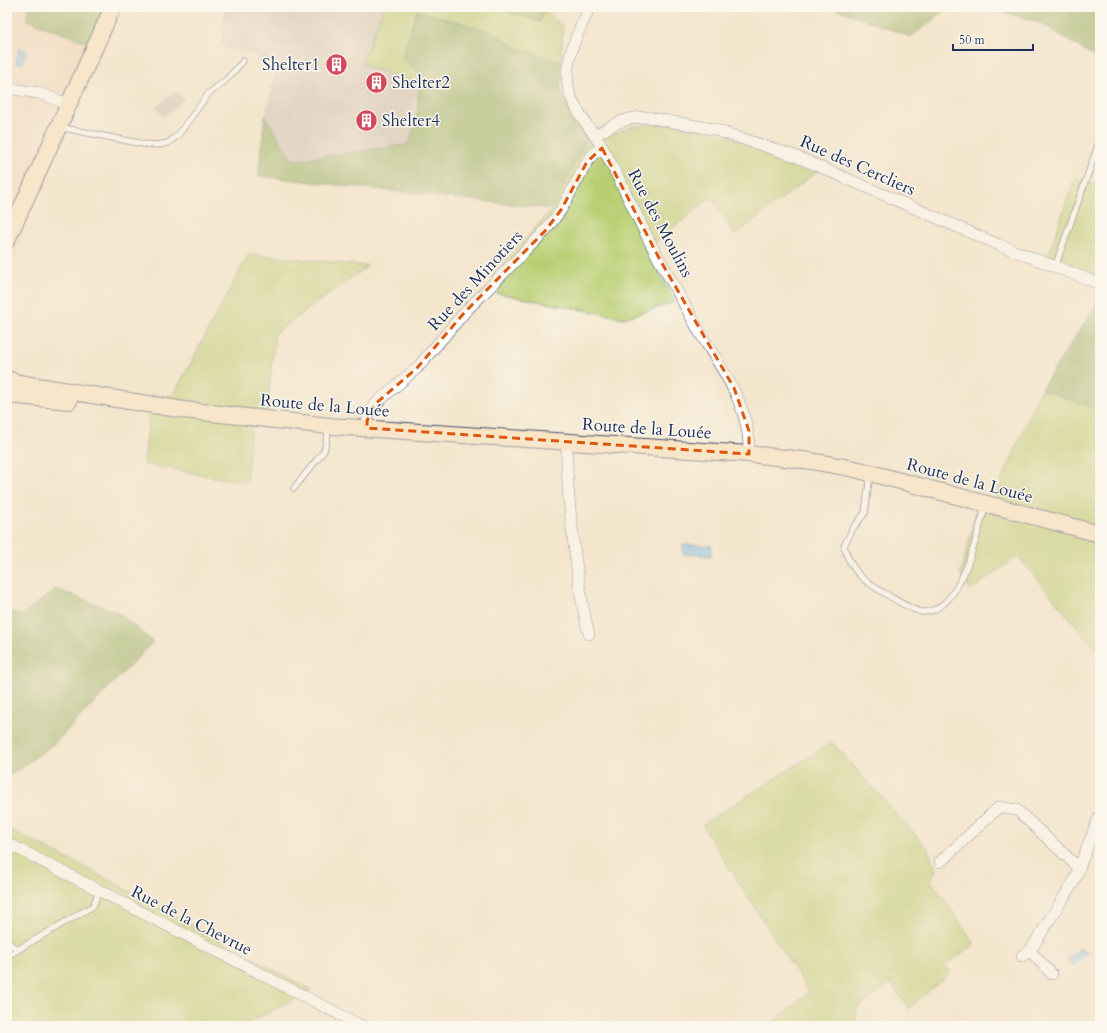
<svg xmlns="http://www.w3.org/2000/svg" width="1107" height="1033" viewBox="0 0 1107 1033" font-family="Cardo,serif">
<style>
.built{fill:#f0d6bc}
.industrial{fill:#cec2b9}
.green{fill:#b9ce72;stroke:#6a7e68}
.forest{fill:#92b164;stroke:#567061}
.water{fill:#71bdea;stroke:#4676a4}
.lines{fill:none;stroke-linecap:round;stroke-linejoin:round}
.lane-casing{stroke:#3c4a6f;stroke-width:7}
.street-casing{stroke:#3c4a6f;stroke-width:12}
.secondary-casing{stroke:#3c4a6f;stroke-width:18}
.lane{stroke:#fff;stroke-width:5.5}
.street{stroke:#fff;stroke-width:11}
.secondary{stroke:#fbe6c4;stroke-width:16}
.marked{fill:none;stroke:#de5710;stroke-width:3;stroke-dasharray:8 5;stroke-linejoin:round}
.labels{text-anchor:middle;stroke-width:3;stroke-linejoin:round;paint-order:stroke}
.poi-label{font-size:17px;fill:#1b2f5e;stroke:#fbf7ec;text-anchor:start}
.street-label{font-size:17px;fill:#1b2f5e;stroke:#fbf7ec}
</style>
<rect width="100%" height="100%" fill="#fbf7ec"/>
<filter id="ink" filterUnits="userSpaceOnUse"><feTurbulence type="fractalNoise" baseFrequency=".025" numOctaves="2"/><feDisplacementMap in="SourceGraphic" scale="8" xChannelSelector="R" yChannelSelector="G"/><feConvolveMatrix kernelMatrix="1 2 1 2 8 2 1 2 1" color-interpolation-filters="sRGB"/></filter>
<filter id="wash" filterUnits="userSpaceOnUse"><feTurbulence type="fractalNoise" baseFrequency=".012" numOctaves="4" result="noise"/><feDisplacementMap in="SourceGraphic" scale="16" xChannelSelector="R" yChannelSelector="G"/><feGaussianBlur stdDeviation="0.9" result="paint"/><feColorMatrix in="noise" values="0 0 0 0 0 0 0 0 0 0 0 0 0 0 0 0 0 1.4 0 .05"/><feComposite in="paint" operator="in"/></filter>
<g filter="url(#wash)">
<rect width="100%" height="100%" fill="#f4e6cd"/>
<!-- built -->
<path class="built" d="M7 7H28L27 20 103 48 59 144 7 279Z"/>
<!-- industrial -->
<g class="industrial">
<path d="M224 7H384L361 64 418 85 411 140 405 145 295 160 290 157 265 116 277 66 257 60 259 57 237 49 236 52 221 45Z"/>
<path d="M176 91 184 100 164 117 155 107Z"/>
</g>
<!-- green -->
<g class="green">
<path d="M384 7H495L540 22 544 9 563 27 561 62 516 48 494 33 418 70V85L361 64Z"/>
<path d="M667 123 725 135 819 170 735 235 711 197 647 249 675 302 624 318 496 293 493 275 552 209 585 142 604 138 633 126Z"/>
<path d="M1075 177 1100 186V277L1047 260Z"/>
<path d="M249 254 368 266 275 333 267 411H252L247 483 144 464 151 395 173 396Z"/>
<path d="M1041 389 1100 410V654L1018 556 971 590 960 575 977 510 990 513 999 487Z"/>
<path d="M832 742 928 849 936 869 931 881 975 944 945 965 951 972 908 1009 891 983 856 1009V1026H769L809 992 702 825Z"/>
<path d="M7 828 107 879 311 990 244 1026H7Z"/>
</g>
<!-- forest -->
<g class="forest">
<path d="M28 7H71L69 9H78L81 7H104L89 43 27 20Z"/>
<path d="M495 7H543L544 9 540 22Z"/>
<path d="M831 7H949L911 37Z"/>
<path d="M985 7H1100V60L1041 23Z"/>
<path d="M417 10 494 33 516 48 561 62V94L584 133 585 142 552 209 258 176 265 116 290 157 295 160 406 145C418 132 419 89 418 71L402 58Z"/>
<path d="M1100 299V410L1041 389Z"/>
<path d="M56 589 119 613 153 642 55 743 7 778V610L22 615Z"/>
</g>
<!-- water -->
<g class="water">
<path d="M19 48 26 50 23 64 16 63Z"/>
<path d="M683 544 712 546 711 556 683 554Z"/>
<path d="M1081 947 1087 953 1073 966 1067 960Z"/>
</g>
</g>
<g filter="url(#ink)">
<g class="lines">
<defs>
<g id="lane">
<path d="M59 127 143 144 158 145 168 143 178 135 209 93 226 80 243 61"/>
<path d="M1055 267 1100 140"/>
<path d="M870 474 865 513 853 528 844 546C851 573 865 582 889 596 896 600 916 613 924 612 962 611 977 533 986 504"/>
<path d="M294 488 324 451 329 428"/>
<path d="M7 942 18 950"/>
<path d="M7 956 93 906 99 891"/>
</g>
<g id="street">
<path d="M590 7C578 32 562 63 569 91 574 111 597 136 607 156 626 191 641 227 660 261 674 285 687 309 700 333 723 371 751 407 749 454"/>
<path d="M7 88 39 93 70 105"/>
<path d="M595 135 617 123 632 118 646 117 713 129 795 156 999 245 1100 284"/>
<path d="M367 428 368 415 374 405 417 368 465 312 545 231 561 210 587 162 594 153 602 148"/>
<path d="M567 442C566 477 570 511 574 546 578 576 581 605 589 634"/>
<path d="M7 843 362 1026"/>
<path d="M940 862 999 807 1017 810 1079 868"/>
<path d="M1030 951 1052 974"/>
<path d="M1022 956 1030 951 1074 881 1100 815"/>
</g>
<g id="secondary">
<path d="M7 240 113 7"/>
<path d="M7 379 19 383 184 410 330 426 749 454 811 461 855 469 1100 534"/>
<path d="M7 395 69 401"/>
</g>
</defs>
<!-- lane casing -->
<use href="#lane" class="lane-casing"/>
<!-- street casing -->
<use href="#street" class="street-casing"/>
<!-- secondary casing -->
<use href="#secondary" class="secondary-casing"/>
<!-- lane -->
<use href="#lane" class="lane"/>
<!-- street -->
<use href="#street" class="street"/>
<!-- secondary -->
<use href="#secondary" class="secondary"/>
</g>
</g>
<!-- marked area -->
<path d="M0 0H1107V1033H0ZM602 148 660 260 734 388 749 431V454L367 428V421L374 405 417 368 465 312 545 231 561 210 587 162Z" fill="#f4e6cd" fill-opacity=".55" fill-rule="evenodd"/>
<path class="marked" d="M602 148 660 260 734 388 749 431V454L367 428V421L374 405 417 368 465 312 545 231 561 210 587 162Z"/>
<!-- icons -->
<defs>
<symbol id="building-disc" viewBox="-11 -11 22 22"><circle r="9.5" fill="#d1495b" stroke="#fbf7ec"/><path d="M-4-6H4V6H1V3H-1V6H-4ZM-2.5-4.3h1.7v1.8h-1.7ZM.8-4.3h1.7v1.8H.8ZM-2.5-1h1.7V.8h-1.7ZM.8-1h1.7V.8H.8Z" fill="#fff"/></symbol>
</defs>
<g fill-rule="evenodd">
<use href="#building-disc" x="324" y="52" width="25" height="25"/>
<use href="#building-disc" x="364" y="70" width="25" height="25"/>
<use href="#building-disc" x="354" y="108" width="25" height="25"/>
</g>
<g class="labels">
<!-- poi labels -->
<g class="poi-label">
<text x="320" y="70" text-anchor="end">Shelter1</text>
<text x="392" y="88">Shelter2</text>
<text x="382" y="126">Shelter4</text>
</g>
<!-- street labels -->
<g class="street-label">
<text transform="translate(858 165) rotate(24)" y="6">Rue des Cercliers</text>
<text transform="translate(661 223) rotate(62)" y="6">Rue des Moulins</text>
<text transform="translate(475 280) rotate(-47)" y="6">Rue des Minotiers</text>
<text transform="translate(325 405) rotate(5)" y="6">Route de la Louée</text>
<text transform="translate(647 428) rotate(4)" y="6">Route de la Louée</text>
<text transform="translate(970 480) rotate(15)" y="6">Route de la Louée</text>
<text transform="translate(192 920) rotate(27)" y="6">Rue de la Chevrue</text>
</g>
</g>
<!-- margin -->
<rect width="1107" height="1033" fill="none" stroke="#fbf7ec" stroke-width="24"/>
<!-- scale -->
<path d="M953 44v6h80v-6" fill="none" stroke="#1b2f5e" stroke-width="2"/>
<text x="959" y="44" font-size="12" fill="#1b2f5e" stroke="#fbf7ec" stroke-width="3" paint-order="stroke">50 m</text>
</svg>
